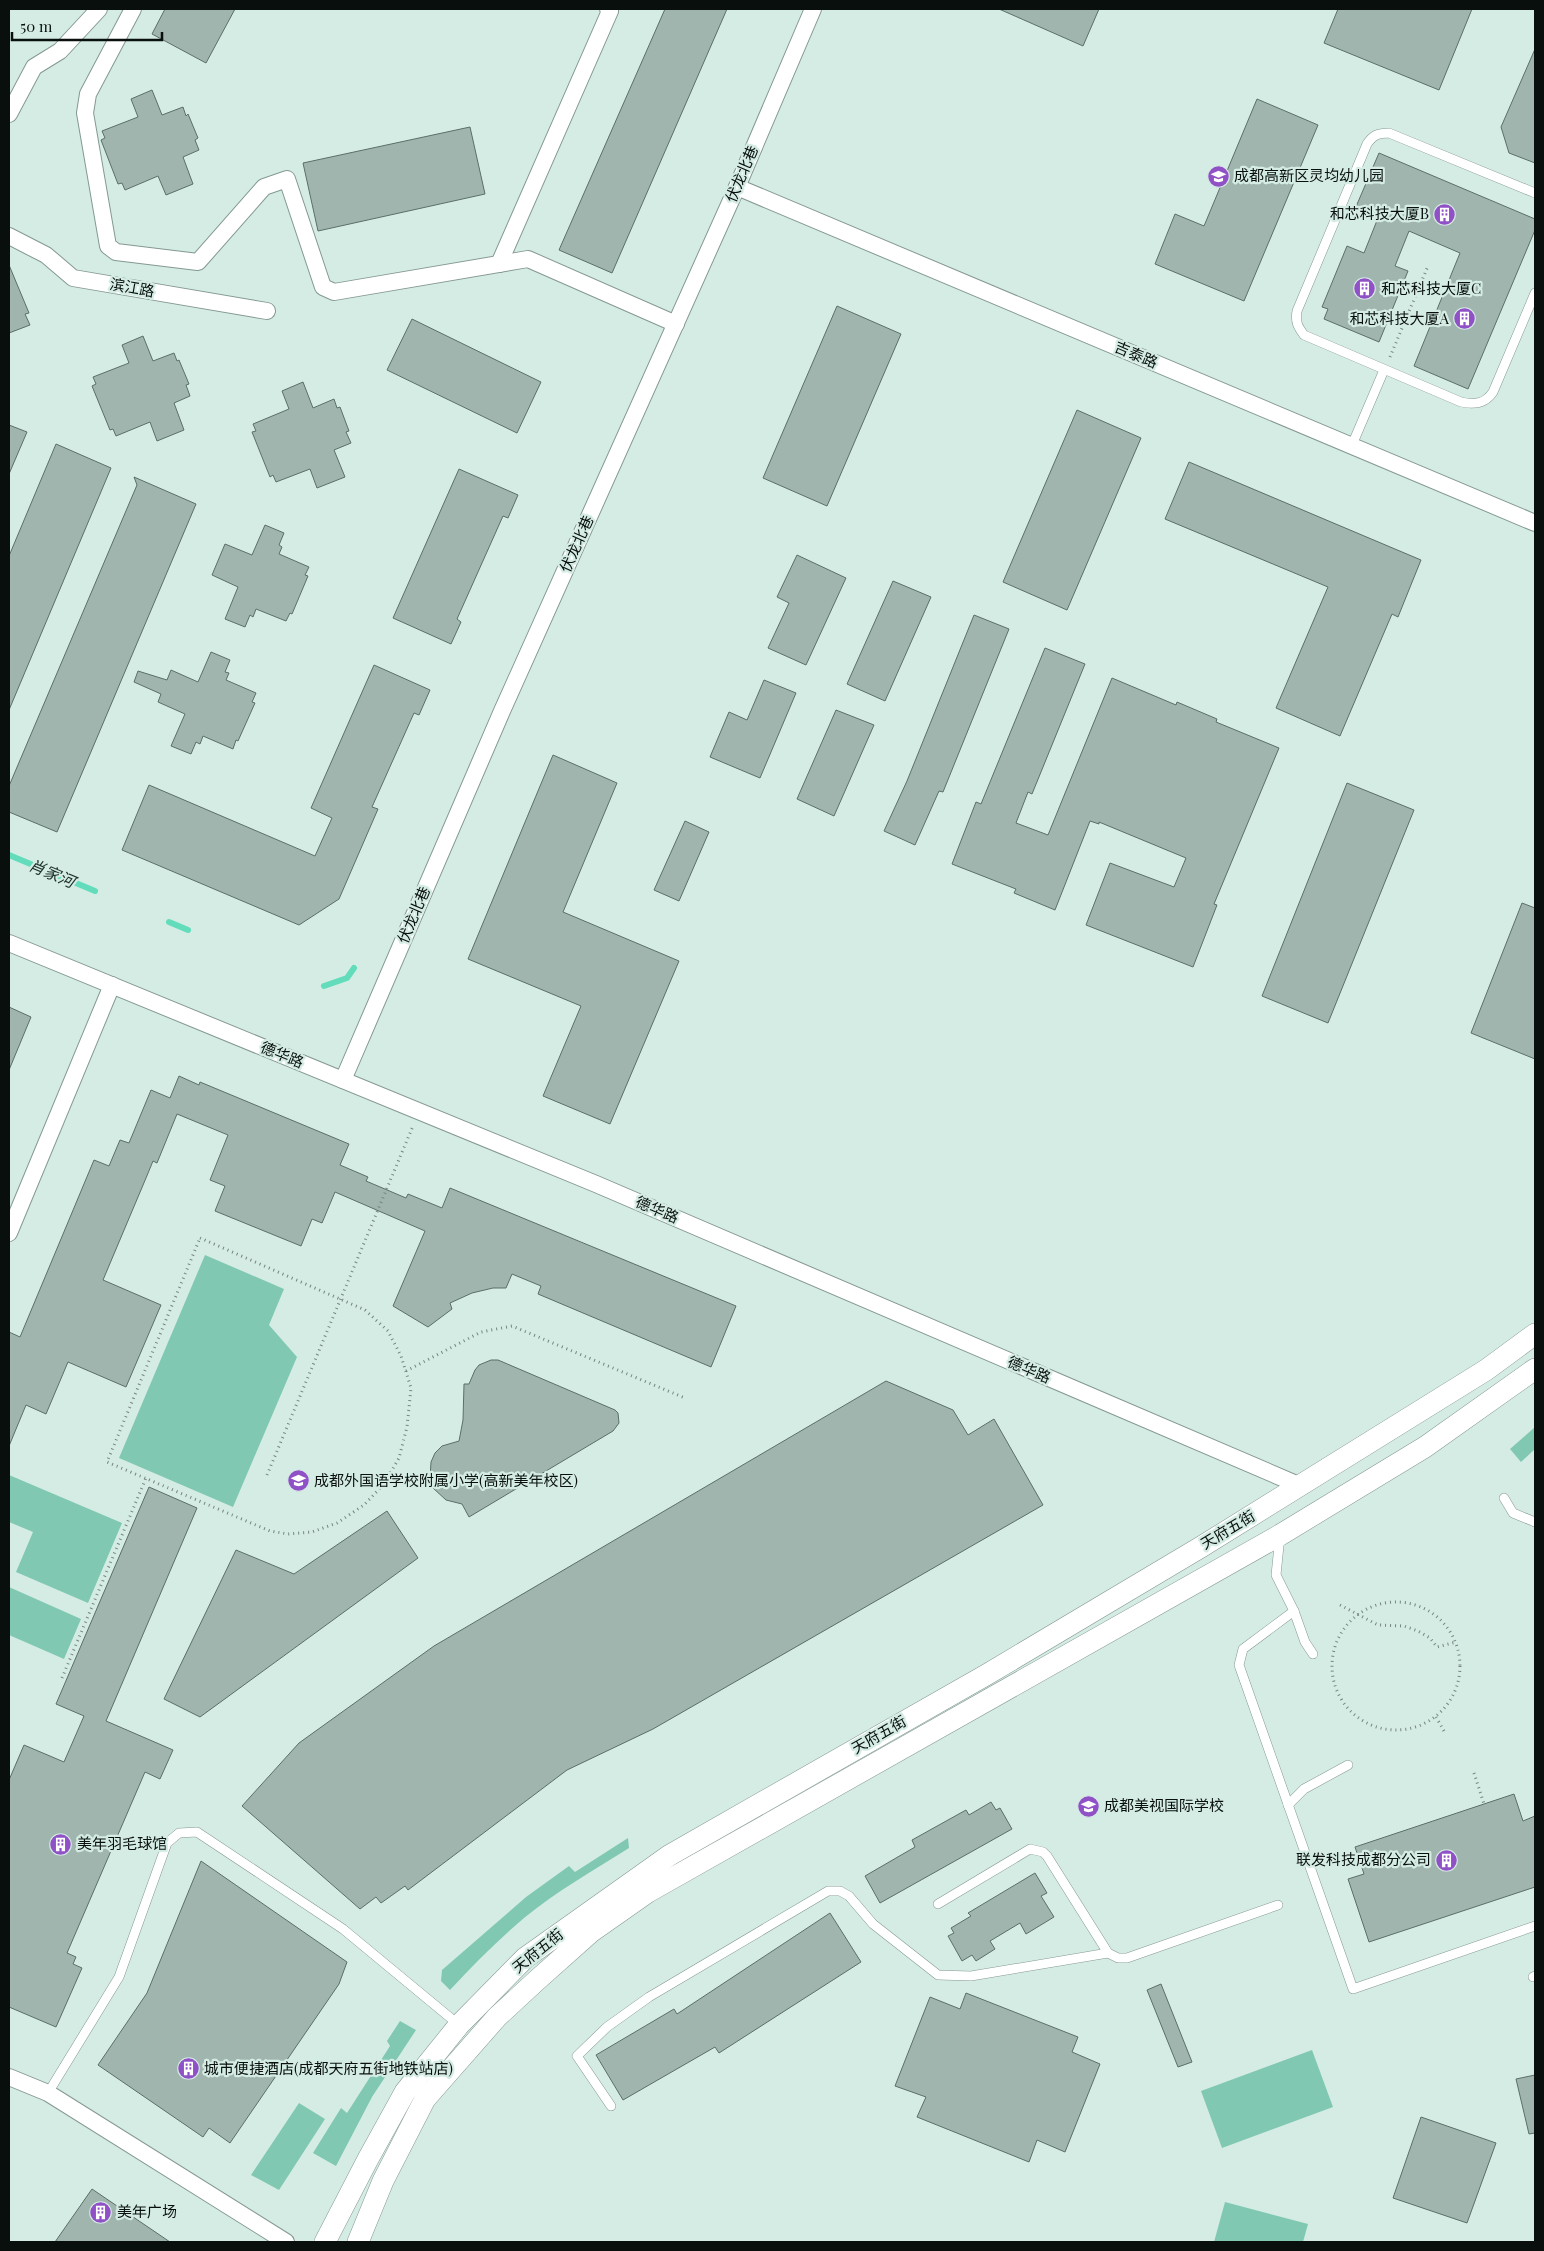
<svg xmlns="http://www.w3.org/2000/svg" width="1544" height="2251" viewBox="0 0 1544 2251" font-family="'Playfair Display','Noto Sans SC',serif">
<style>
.green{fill:#80c8b2}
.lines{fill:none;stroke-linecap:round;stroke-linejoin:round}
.stream{stroke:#63dcbb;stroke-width:6}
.building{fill:#9fb5ad;stroke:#5b6f68}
.service-casing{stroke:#849991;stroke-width:10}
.minor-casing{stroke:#849991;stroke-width:18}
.tertiary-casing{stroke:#849991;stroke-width:22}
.path{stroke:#768580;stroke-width:3;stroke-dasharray:1 4;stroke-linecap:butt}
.service{stroke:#fff;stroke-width:9}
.minor{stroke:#fff;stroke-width:16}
.tertiary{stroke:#fff;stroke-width:21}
.labels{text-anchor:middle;stroke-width:4.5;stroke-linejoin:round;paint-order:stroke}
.street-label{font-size:15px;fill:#080f0d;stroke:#d5ece4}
.poi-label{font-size:15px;fill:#080f0d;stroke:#d5ece4;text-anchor:start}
.water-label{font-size:16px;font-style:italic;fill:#1b302a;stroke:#d5ece4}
</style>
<rect width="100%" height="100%" fill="#d5ece4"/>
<!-- green -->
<g class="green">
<path d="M205 1255 284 1289 269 1325 297 1357 233 1507 119 1458Z"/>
<path d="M1535 1427V1449L1521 1462 1510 1449Z"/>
<path d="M9 1475 122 1523 88 1603 16 1572 33 1532 9 1522Z"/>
<path d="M9 1587 81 1619 64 1659 9 1635Z"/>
<path d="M628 1838 629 1848C594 1870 557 1891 524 1918 498 1940 473 1965 450 1990L441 1981 442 1970 526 1897 569 1866 575 1872Z"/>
<path d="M400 2021 416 2030 372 2097 336 2166 313 2153 341 2108 347 2113 390 2046 387 2041Z"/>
<path d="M1312 2050 1333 2107 1222 2148 1201 2091Z"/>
<path d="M299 2103 325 2119 279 2190 251 2175Z"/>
<path d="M1225 2202 1308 2224 1303 2242H1214Z"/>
</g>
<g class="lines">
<!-- stream -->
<g class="stream">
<path d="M9 855 95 891"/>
<path d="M169 922 188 930"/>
<path d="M324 986 347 978 354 968"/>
</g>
</g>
<!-- building -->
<g class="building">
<path d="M165 9H235L206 63 152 34Z"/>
<path d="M665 9H727L612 273 559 250Z"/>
<path d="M999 9H1099L1083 46Z"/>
<path d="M1338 9H1472L1439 90 1324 43Z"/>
<path d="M1535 49V163L1509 153 1501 127Z"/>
<path d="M152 90 162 115 183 107 186 116 188 114 198 138 195 140 199 150 183 157 193 184 166 195 158 176 125 190 122 183 118 184 101 140 105 138 102 131 138 117 131 99Z"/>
<path d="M1257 99 1318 125 1244 301 1155 264 1175 214 1204 226Z"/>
<path d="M470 127 485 194 318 231 303 163Z"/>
<path d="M1379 153 1535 219V230L1468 389 1414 366 1460 253 1409 231 1395 266 1408 271 1379 342 1324 319 1328 309 1322 307 1347 246 1364 253 1378 218 1355 209Z"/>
<path d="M9 265 29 313 25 314 30 325 9 333Z"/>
<path d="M837 306 901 334 827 506 763 478Z"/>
<path d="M412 319 541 382 517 433 387 370Z"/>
<path d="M143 336 153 361 174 353 177 361 179 360 189 384 186 385 190 396 174 403 184 430 157 441 150 422 116 436 113 429 110 430 92 386 96 384 93 377 129 363 122 345Z"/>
<path d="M303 382 313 408 334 399 337 408 340 407 349 431 346 432 351 443 334 450 345 477 317 488 310 469 276 482 273 475 270 477 252 432 256 431 253 424 289 409 282 391Z"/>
<path d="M1077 410 1141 438 1067 610 1003 582Z"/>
<path d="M9 425 27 432 9 474Z"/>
<path d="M56 444 111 468 9 710V556Z"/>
<path d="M1189 462 1421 560 1398 617 1392 614 1340 736 1276 708 1328 587 1165 519Z"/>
<path d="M459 469 518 495 508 518 503 516 457 619 461 622 451 644 393 618Z"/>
<path d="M134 477 196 504 57 832 9 812V786L137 485Z"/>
<path d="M265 525 284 533 279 545 282 547 279 554 309 567 305 575 308 576 292 614 290 613 286 621 256 609 253 617 250 615 245 627 225 619 238 587 212 575 225 544 252 555Z"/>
<path d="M797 555 846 578 806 665 768 648 789 603 777 597Z"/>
<path d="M893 581 931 597 885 701 847 684Z"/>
<path d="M974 615 1009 629 943 792 939 791 915 845 884 831 907 781Z"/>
<path d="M1045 648 1085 664 1032 794 1028 792 1016 823 1048 835 1112 678 1176 705 1177 702 1217 719 1216 722 1279 748 1214 904 1217 905 1193 967 1086 925 1110 863 1174 887 1186 858 1099 822V824L1090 821 1055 910 1014 893 1016 889 952 864 976 802 981 804Z"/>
<path d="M211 652 230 660 225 672 229 673 226 680 256 693 252 702 255 703 238 741 236 740 233 749 203 736 200 744 196 742 191 754 171 746 185 714 158 702 161 694 134 682 138 671 167 680 171 670 198 682Z"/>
<path d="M374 665 430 690 419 715 414 713 372 807 378 809 339 899 299 925 122 850 149 785 315 856 332 818 311 808Z"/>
<path d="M764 680 796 693 760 778 710 757 729 712 747 720Z"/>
<path d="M836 710 874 725 834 816 797 799Z"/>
<path d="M553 755 617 783 563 912 679 961 610 1124 543 1096 581 1006 468 959Z"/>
<path d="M1347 783 1414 810 1328 1023 1262 996Z"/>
<path d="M685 821 709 832 679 901 654 890Z"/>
<path d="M1522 903 1535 908V1059L1471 1033Z"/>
<path d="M9 1007 31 1017 9 1070Z"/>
<path d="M179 1076 199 1085 200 1082 349 1144 340 1165 368 1177 366 1181 406 1198 408 1194 442 1208 450 1188 736 1306 711 1367 538 1294 541 1286 512 1274 506 1288H493L472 1293 450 1303 452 1309 428 1327 393 1306 425 1231 335 1192 322 1223 312 1219 301 1246 215 1211 225 1186 210 1180 228 1135 177 1114 157 1163 153 1161 146 1178 103 1280 161 1305 126 1387 68 1362 46 1414 26 1405 9 1446V1332L20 1337 94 1160 109 1166 120 1140 129 1143 151 1090 170 1098Z"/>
<path d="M491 1360H498L615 1410 618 1413 619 1423 613 1431 469 1517 462 1504 446 1500 433 1488 430 1479 431 1462 435 1453 442 1446 459 1441 463 1420 464 1384H469L475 1370 479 1365Z"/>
<path d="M886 1381 953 1410 968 1435 994 1419 1043 1505 653 1729 567 1770 408 1890 405 1886 381 1903 376 1897 360 1909 242 1806 299 1743 434 1646Z"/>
<path d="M149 1487 197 1508 106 1721 173 1750 160 1779 145 1772 67 1953 76 1957 73 1964 82 1968 56 2027 9 2007V1780L24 1745 64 1762 84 1716 56 1704Z"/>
<path d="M387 1511 418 1558 200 1717 164 1699 236 1550 294 1574Z"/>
<path d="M1514 1794 1523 1821 1535 1816V1887L1369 1942 1348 1879 1364 1874 1355 1847Z"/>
<path d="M991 1802 996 1810 1000 1808 1012 1829 880 1903 865 1876 915 1847 912 1840 966 1810 969 1815Z"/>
<path d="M201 1861 347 1962 339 1984 230 2143 209 2128 203 2137 98 2065 147 1993Z"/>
<path d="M1035 1873 1047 1893 1041 1896 1054 1917 1026 1934 1020 1923 990 1941 995 1949 976 1961 972 1955 962 1961 948 1936 954 1933 951 1928 971 1916 968 1913Z"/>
<path d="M830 1913 861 1962 719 2053 715 2047 623 2100 596 2055 674 2009 677 2014Z"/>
<path d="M1161 1984 1192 2062 1178 2067 1147 1990Z"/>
<path d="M966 1993 1078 2037 1072 2052 1100 2064 1065 2152 1037 2140 1029 2162 917 2117 926 2097 895 2086 930 1997 960 2009Z"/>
<path d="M1535 2075V2133L1529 2134 1516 2079Z"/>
<path d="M1421 2117 1496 2143 1467 2223 1393 2198Z"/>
<path d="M92 2189 170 2242H55Z"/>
</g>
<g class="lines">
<defs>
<g id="service">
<path d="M1535 193 1389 133C1378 133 1373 135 1367 144L1297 311C1295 322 1298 327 1304 335L1461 402C1474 405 1485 404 1493 392L1535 293"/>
<path d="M1352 445 1384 370"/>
<path d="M1504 1498 1513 1513 1535 1522"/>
<path d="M1280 1536 1276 1575 1294 1611 1243 1649 1239 1665 1353 1989 1535 1926"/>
<path d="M1294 1611 1305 1642 1313 1654"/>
<path d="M1288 1805 1304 1789 1348 1765"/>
<path d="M938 1904 1030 1849 1043 1852 1047 1856 1108 1953"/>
<path d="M1533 1977 1535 1976"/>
<path d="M48 2093 119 1977 167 1843 179 1833 197 1832 343 1929 459 2025"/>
<path d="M611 2106 577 2056 607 2027 649 1997 828 1891H840L849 1896 873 1924 938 1975 971 1976 1108 1953 1118 1958H1127L1278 1905"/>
</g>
<g id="minor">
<path d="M133 9 88 94 85 113 108 246 116 252 198 262 264 187 287 179 323 287 334 292 528 259 676 324"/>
<path d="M9 114 34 67 60 51 99 9"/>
<path d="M737 187 1535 523"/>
<path d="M9 236 46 255 73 278 267 311"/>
<path d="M499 264 610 11 608 9"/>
<path d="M9 943 596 1184 1301 1486"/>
<path d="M343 1080 502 711 737 187 813 9"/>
<path d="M9 1233 112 985"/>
<path d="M9 2077 48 2093 286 2242"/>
</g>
<g id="tertiary">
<path d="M325 2242 368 2159 405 2092 459 2025 525 1958 670 1855 986 1675 1201 1547 1486 1370 1535 1334"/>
<path d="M358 2242 383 2181 425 2099 497 2017 536 1981 591 1932 648 1892 1280 1535 1425 1447 1535 1369"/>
</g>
</defs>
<!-- service casing -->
<use href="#service" class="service-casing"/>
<!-- minor casing -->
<use href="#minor" class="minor-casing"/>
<!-- tertiary casing -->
<use href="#tertiary" class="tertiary-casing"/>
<!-- path -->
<g class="path">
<path d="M1390 357 1428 266"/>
<path d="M200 1238 365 1310 388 1331 401 1356 411 1388 407 1427 399 1458 384 1484 364 1505 337 1523 312 1532 288 1534 270 1531 107 1462Z"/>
<path d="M406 1371 481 1332 512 1326 685 1398"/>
<path d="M267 1475 413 1126"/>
<circle cx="1396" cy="1666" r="64"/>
<path d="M1340 1605 1378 1625 1404 1626 1418 1631 1430 1638 1437 1647 1456 1642"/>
<path d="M62 1678 146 1478"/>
<path d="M1436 1717 1444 1731"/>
<path d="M1474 1773 1484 1804"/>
</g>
<!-- service -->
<use href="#service" class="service"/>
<!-- minor -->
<use href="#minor" class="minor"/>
<!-- tertiary -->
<use href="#tertiary" class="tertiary"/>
</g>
<!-- icons -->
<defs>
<symbol id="school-disc" viewBox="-11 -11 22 22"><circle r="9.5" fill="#9051c7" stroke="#d5ece4"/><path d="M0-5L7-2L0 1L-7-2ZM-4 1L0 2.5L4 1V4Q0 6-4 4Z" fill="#fff"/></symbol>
<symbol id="building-disc" viewBox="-11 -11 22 22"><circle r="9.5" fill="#9051c7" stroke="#d5ece4"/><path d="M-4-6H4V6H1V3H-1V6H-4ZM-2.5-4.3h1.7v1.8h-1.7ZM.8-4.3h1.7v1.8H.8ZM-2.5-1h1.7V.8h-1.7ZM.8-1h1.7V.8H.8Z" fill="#fff"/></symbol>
</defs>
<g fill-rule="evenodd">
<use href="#school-disc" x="1206" y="164" width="25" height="25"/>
<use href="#building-disc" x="1432" y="202" width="25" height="25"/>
<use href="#building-disc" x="1352" y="276" width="25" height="25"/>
<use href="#building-disc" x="1452" y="306" width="25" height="25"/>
<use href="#school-disc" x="286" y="1468" width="25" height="25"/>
<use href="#school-disc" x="1076" y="1794" width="25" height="25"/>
<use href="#building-disc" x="48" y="1832" width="25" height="25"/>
<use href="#building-disc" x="1434" y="1848" width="25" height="25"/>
<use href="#building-disc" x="176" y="2056" width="25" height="25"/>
<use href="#building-disc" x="88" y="2200" width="25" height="25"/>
</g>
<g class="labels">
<!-- street labels -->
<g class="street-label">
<text transform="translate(742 174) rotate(-67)" y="5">伏龙北巷</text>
<text transform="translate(132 288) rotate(10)" y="5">滨江路</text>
<text transform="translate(1136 355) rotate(23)" y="5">吉泰路</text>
<text transform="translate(577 544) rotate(-66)" y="5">伏龙北巷</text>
<text transform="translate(414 915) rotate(-67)" y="5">伏龙北巷</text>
<text transform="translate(282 1055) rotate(22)" y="5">德华路</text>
<text transform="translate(657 1210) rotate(23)" y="5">德华路</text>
<text transform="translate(1029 1370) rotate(23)" y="5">德华路</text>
<text transform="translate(1228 1530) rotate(-31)" y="5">天府五街</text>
<text transform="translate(879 1735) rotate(-30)" y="5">天府五街</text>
<text transform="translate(538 1951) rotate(-39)" y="5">天府五街</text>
</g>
<!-- poi labels -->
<g class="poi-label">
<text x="1234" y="181">成都高新区灵均幼儿园</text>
<text x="1429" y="219" text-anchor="end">和芯科技大厦B</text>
<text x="1381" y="294">和芯科技大厦C</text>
<text x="1449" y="324" text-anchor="end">和芯科技大厦A</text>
<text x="314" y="1486">成都外国语学校附属小学(高新美年校区)</text>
<text x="1104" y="1811">成都美视国际学校</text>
<text x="77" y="1849">美年羽毛球馆</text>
<text x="1431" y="1865" text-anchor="end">联发科技成都分公司</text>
<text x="204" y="2074">城市便捷酒店(成都天府五街地铁站店)</text>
<text x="117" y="2217">美年广场</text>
</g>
<!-- water labels -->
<g class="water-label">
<text transform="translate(52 873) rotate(23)" y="6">肖家河</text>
</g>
</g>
<!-- border -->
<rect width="1544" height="2251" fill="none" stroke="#080f0d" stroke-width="20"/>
<!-- scale -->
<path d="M12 32v8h150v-8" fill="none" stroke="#080f0d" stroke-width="2.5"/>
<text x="20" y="32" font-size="15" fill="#080f0d" stroke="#d5ece4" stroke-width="4" paint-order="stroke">50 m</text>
</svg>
